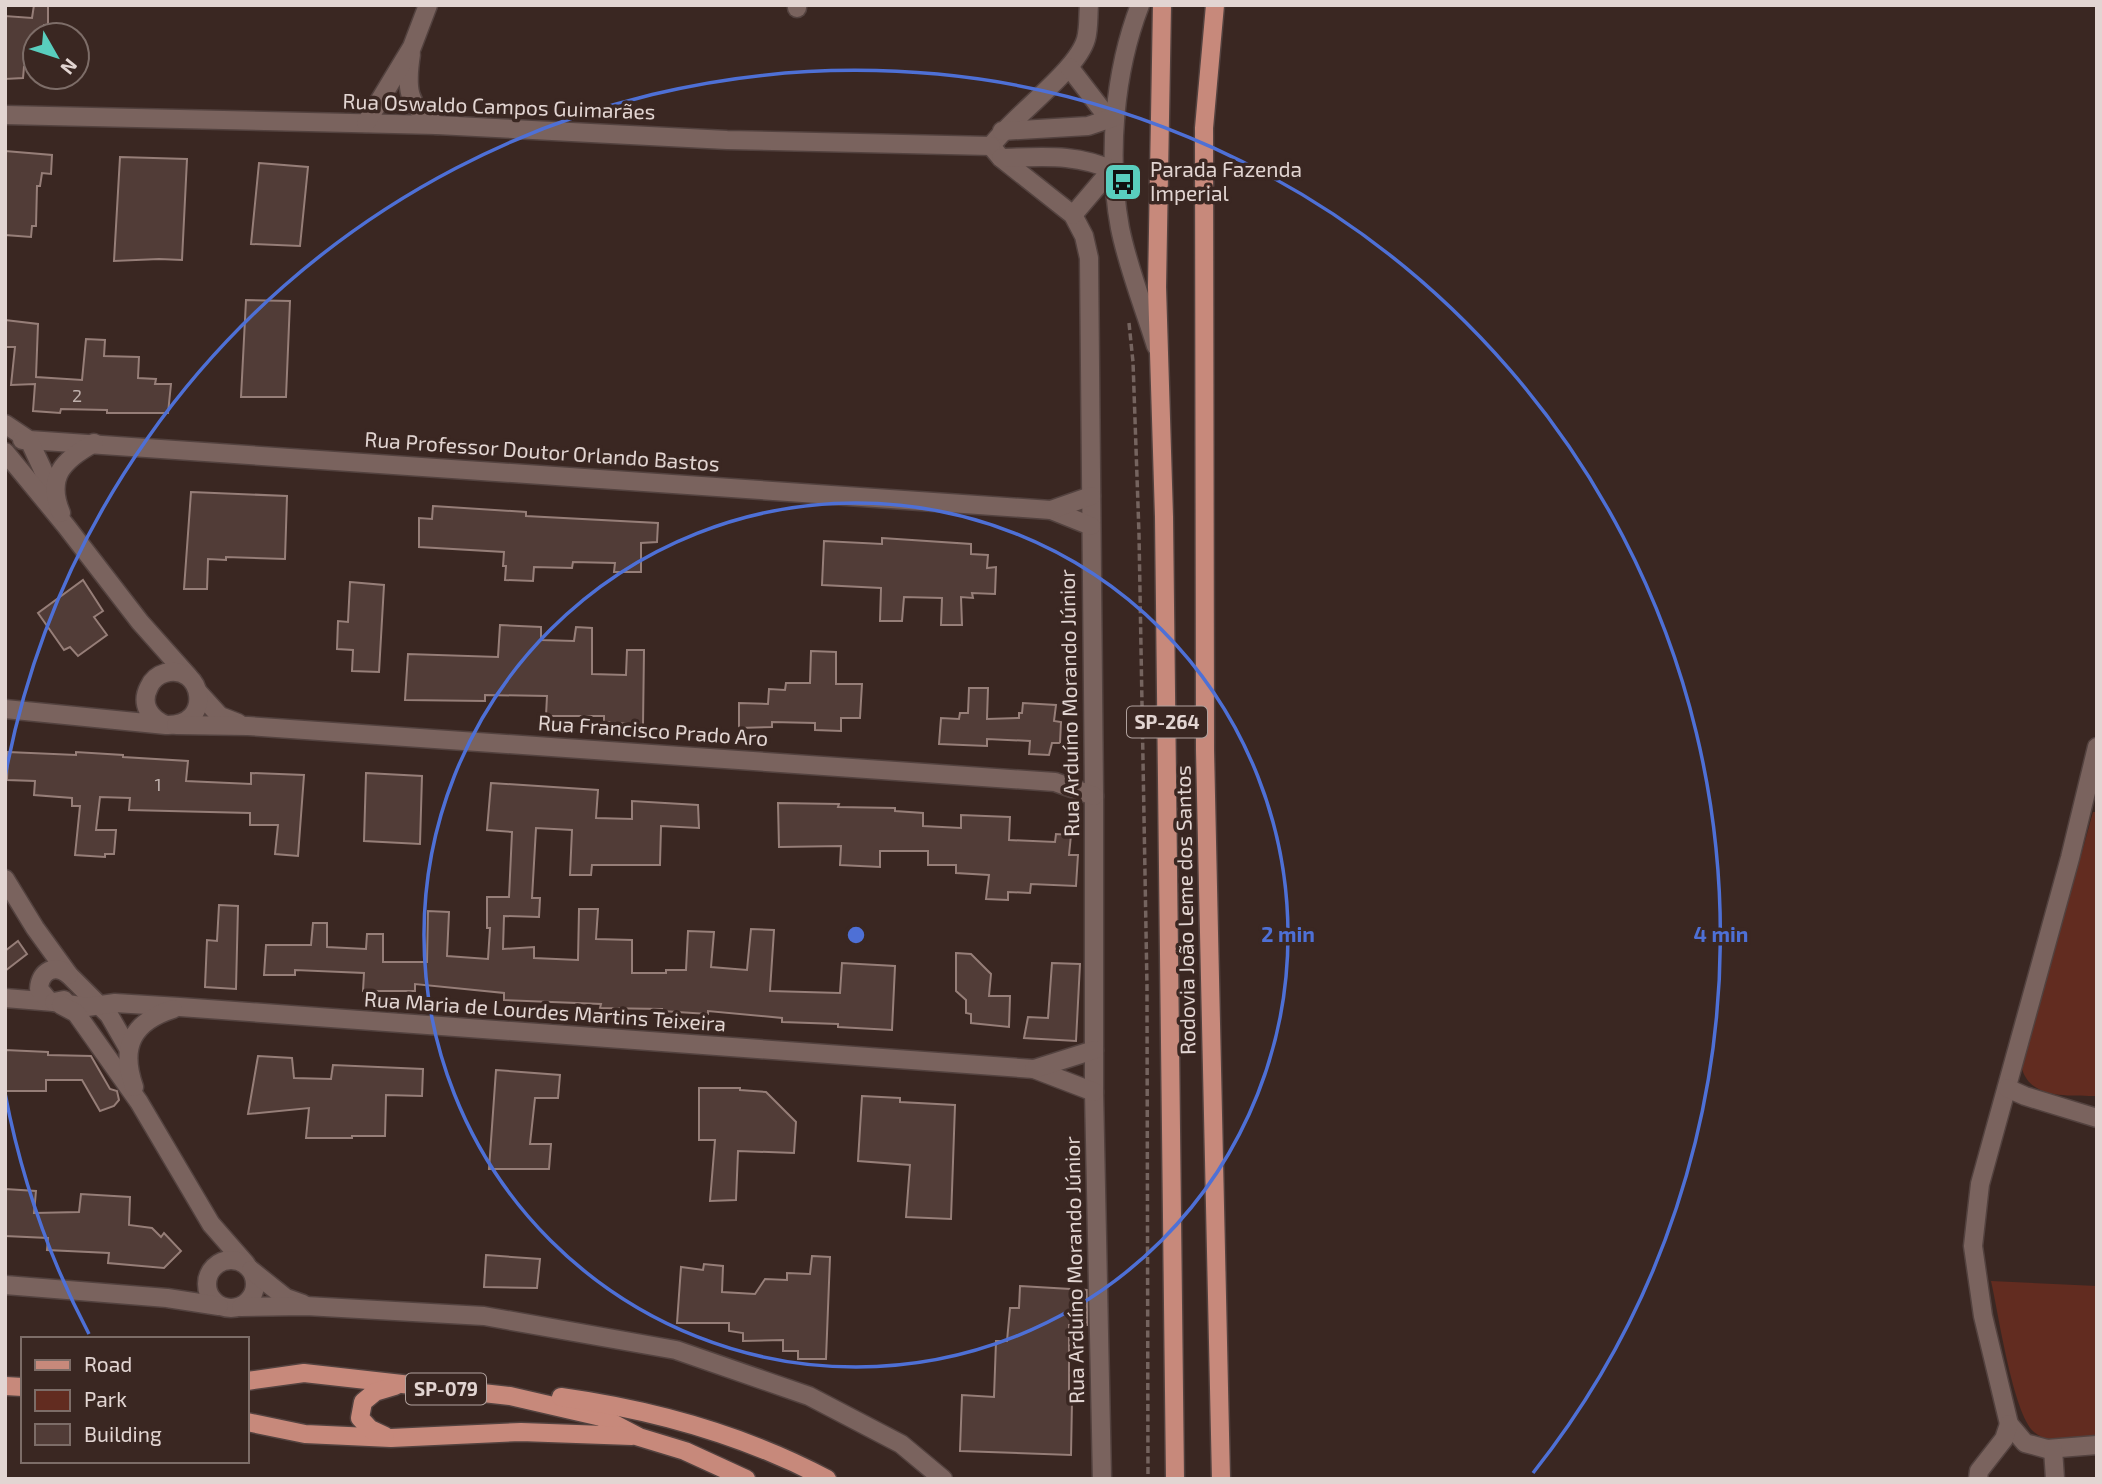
<svg xmlns="http://www.w3.org/2000/svg" width="2102" height="1484" viewBox="0 0 2102 1484" font-family="'Exo 2',sans-serif">
<style>
.green{fill:#622c20}
.building{fill:#513c37;stroke:#967e78;stroke-width:2}
.lines{fill:none;stroke-linecap:round;stroke-linejoin:round}
.minor-casing{stroke:#53423f;stroke-width:21}
.major-casing{stroke:#53423f;stroke-width:21}
.path{stroke:#75645f;stroke-width:3.5;stroke-dasharray:7 3.5;stroke-linecap:butt}
.minor{stroke:#7a635e;stroke-width:18}
.major{stroke:#c7897b;stroke-width:18}
.ring{fill:none;stroke:#4e70d6;stroke-width:3.5}
.labels{text-anchor:middle;stroke-width:7;stroke-linejoin:round;paint-order:stroke}
.number-label{font-size:18px;fill:#beafab}
.shield{fill:#3a2722;stroke:#b0a19d;stroke-width:2}
.shield-label{font-size:19px;font-weight:bold;fill:#e2d5d2}
.street-label{font-size:21px;fill:#e2d5d2;stroke:#3a2722}
.poi-label{font-size:21px;fill:#e2d5d2;stroke:#3a2722;text-anchor:start}
.centre{fill:#4e70d6;stroke:#3a2722;stroke-width:3.5}
.ring-label{font-size:21px;text-anchor:middle;font-weight:bold;fill:#4e70d6;stroke:#3a2722;stroke-width:7;stroke-linejoin:round;paint-order:stroke}
</style>
<rect width="100%" height="100%" fill="#3a2722"/>
<!-- green -->
<g class="green">
<path d="M2093 812H2097V1096C2071 1095 2031 1100 2022 1069Z"/>
<path d="M1991 1281 2097 1286V1438C2076 1440 2052 1447 2034 1432 2013 1414 1998 1311 1991 1281Z"/>
</g>
<!-- building -->
<g class="building">
<path d="M34 5H48V25H44L43 35H35L34 67H24L23 78 5 79V16L32 18Z"/>
<path d="M5 151 52 155 51 174 42 173 40 186H37L36 226H32L31 237 5 235Z"/>
<path d="M120 157 187 159 182 260 159 259 114 261Z"/>
<path d="M259 163 308 167 300 246 251 244Z"/>
<path d="M246 300 290 301 286 397H241Z"/>
<path d="M5 320 38 324 36 377 82 380 86 339 105 340 104 356 139 357 138 378 156 379 155 384H171L168 413H107V410L61 409 60 413 33 411 35 384 11 385 15 347H5Z"/>
<path d="M191 492 287 496 285 559 226 557V560L208 559 207 589H184Z"/>
<path d="M433 506 526 512V516L658 523 657 542 641 543V572H614L615 563 573 562 572 568 534 567 533 581 505 580 506 566H503L504 552 419 547V518L432 519Z"/>
<path d="M882 538 971 544V554L988 555 987 568 996 567 995 594 972 593 973 598 961 597 962 625H941L942 598 904 597 902 621H880L881 588 822 585 824 541 882 544Z"/>
<path d="M83 580 103 611 94 617 107 635 78 656 70 647 64 650 38 613Z"/>
<path d="M350 582 384 585 379 672 352 671 353 650 337 649 338 621 348 622Z"/>
<path d="M500 625 541 627V640L574 641 576 627 592 628V674L626 675 627 650H644L643 725 604 722V716H546L547 696 485 695V701L405 700 408 654 498 657Z"/>
<path d="M811 651 836 652V684H862L860 718H841V731L815 730V723L772 722V727L739 728V703L768 704 769 689 785 690 786 683H810Z"/>
<path d="M969 688H988L987 719 1019 718V713H1022L1023 703 1056 705 1054 721 1061 722 1060 743H1052L1049 755 1029 754 1030 741 987 739V746L939 744 941 718 959 719 960 713H968Z"/>
<path d="M8 752 76 755V752L123 755V757L188 761 186 781 251 784V773L304 775 298 856 275 854 278 825H250V813L129 810 130 798 100 797 96 830H116L114 854H105V857L75 855 80 806H72V798L34 795 35 781 7 780Z"/>
<path d="M366 773 422 776 420 844 364 841Z"/>
<path d="M491 783 598 790 596 818 632 819V801L698 805 699 828 661 826 660 865H592L591 875H570L572 830 536 828 532 898H540L539 917 504 916 503 949 534 947V958L578 960 579 909H598L596 939 632 940V973H666V970H686L688 931 714 932 711 967 747 970 751 929 774 930 770 991 840 993 842 963 895 966 892 1030 838 1027V1024L782 1022V1018L708 1011V1014L662 1011V1009L600 1008 601 1004 504 1000V993L415 984V991H363L364 973 295 970V975H264L266 945H311L313 923H327V947L366 949 367 934H383V962H427L428 911 449 912 447 956 488 959 490 928H487V897H509L512 832 487 830Z"/>
<path d="M778 803 839 804 838 807 895 808V811L923 813V826L961 828V815L1010 817 1009 840 1055 842 1056 834 1071 835 1069 855H1078L1076 886 1031 884 1030 893 1008 892V900L986 899 989 875 956 873V865H928V851H880V867L840 865 841 846 779 847Z"/>
<path d="M219 905 238 906 236 989 205 987 207 940 217 941Z"/>
<path d="M18 941 27 954 5 971V951Z"/>
<path d="M956 953 971 954 991 974 989 996H1010L1009 1027 971 1023V1014L966 1013V1000L956 991Z"/>
<path d="M1052 963 1080 964 1076 1041 1024 1038 1028 1017 1048 1018Z"/>
<path d="M5 1050 48 1052V1055L91 1056 110 1089 117 1091 119 1100 114 1106 100 1111 82 1080H46V1091H5Z"/>
<path d="M258 1056 292 1058 294 1078 331 1079 333 1065 423 1069 422 1096 386 1095 385 1136H352V1138H306L309 1108 248 1114Z"/>
<path d="M496 1070 560 1075 558 1098H535L530 1144H551L549 1169H489Z"/>
<path d="M699 1088H740V1090L766 1092 796 1122 794 1153 738 1151 736 1200 710 1201 715 1140H699Z"/>
<path d="M862 1096 900 1098V1102L955 1105 951 1219 906 1217 910 1165 858 1161Z"/>
<path d="M5 1189 36 1191 34 1213 79 1212 81 1194 130 1197 129 1225 152 1228 161 1237 164 1233 181 1251 164 1268 108 1263 109 1253 47 1250 48 1238 5 1236Z"/>
<path d="M486 1255 540 1259 537 1288 484 1287Z"/>
<path d="M812 1256 830 1257 826 1359H798V1351H783V1340L743 1341V1333L729 1331V1323H677L681 1267 703 1270 704 1264 723 1266 722 1292 755 1294 765 1279 787 1280V1273L810 1274Z"/>
<path d="M1020 1286 1087 1290V1325H1069V1401H1072L1071 1455 960 1451 962 1395 994 1397 996 1341H1007L1010 1308H1019Z"/>
</g>
<g class="lines">
<defs>
<g id="minor">
<path d="M1089 5C1088 16 1089 28 1086 39 1077 71 1014 115 991 146L1001 158 1073 215 1084 236 1089 258 1094 796V1092L1102 1479"/>
<path d="M1140 5C1114 72 1107 157 1120 228 1128 268 1144 307 1156 346"/>
<path d="M797 8V5"/>
<path d="M411 54C406 87 406 106 437 125"/>
<path d="M1069 67 1109 119"/>
<path d="M5 115 437 125 727 140 991 146"/>
<path d="M366 123 412 47 428 5"/>
<path d="M1002 131 1088 126 1115 117"/>
<path d="M1001 158C1043 157 1076 153 1115 171"/>
<path d="M1073 215 1112 169"/>
<path d="M5 424 29 440 1051 510 1091 526"/>
<path d="M22 440H29L54 494"/>
<path d="M5 452 66 526 140 622 189 677"/>
<path d="M1051 510 1091 496"/>
<path d="M61 513C46 477 63 460 94 443"/>
<path d="M199 693 220 716 238 723"/>
<path d="M5 709 166 725C215 727 203 662 165 673 158 675 152 680 149 687 140 704 150 719 166 725"/>
<path d="M176 725 248 726 1055 782 1094 796"/>
<path d="M2097 747 2070 858 1980 1184 1973 1246 1983 1316 2009 1424 2025 1443 2047 1449 2097 1445"/>
<path d="M5 879 35 928 69 975 109 1015 128 1048"/>
<path d="M5 998 54 1002 64 1000"/>
<path d="M49 1001 39 989C40 971 55 963 69 975"/>
<path d="M54 1002 87 1007 115 1003 180 1007 1034 1069 1094 1092"/>
<path d="M61 1005 76 1013 139 1102 211 1224 246 1264"/>
<path d="M1034 1069 1094 1050"/>
<path d="M134 1087C120 1047 132 1022 173 1009"/>
<path d="M2007 1088 2025 1096 2097 1118"/>
<circle cx="231" cy="1284" r="24"/>
<path d="M251 1270 286 1298 303 1304"/>
<path d="M5 1285 167 1298 219 1306"/>
<path d="M241 1307 306 1306 484 1316 676 1350 809 1396 901 1444 943 1479"/>
<path d="M2053 1449 2055 1479"/>
<path d="M1978 1479 1979 1471 2004 1439 2009 1424"/>
</g>
<g id="major">
<path d="M1162 5 1157 287 1164 517 1175 1479"/>
<path d="M1215 5 1204 128 1205 750 1221 1479"/>
<path d="M247 1381 304 1373 510 1396 601 1417 639 1437 685 1451 746 1479"/>
<path d="M5 1386 23 1387"/>
<path d="M561 1397C654 1410 744 1435 827 1479"/>
<path d="M247 1422 305 1434 391 1438 521 1432 632 1436"/>
<path d="M385 1436 370 1429 360 1418 363 1402 375 1392 395 1386"/>
</g>
</defs>
<!-- minor casing -->
<use href="#minor" class="minor-casing"/>
<!-- major casing -->
<use href="#major" class="major-casing"/>
<!-- path -->
<path class="path" d="M1129 323 1133 362 1139 534 1147 987 1148 1479"/>
<!-- minor -->
<use href="#minor" class="minor"/>
<!-- major -->
<use href="#major" class="major"/>
</g>
<!-- distance rings -->
<g class="ring">
<circle cx="856" cy="935" r="432"/>
<path d="M89 1334A865 865 0 0 1 5 1093M5 777A865 865 0 1 1 1533 1473"/>
</g>
<!-- icons -->
<defs>
<symbol id="bus-square" viewBox="-11 -11 22 22"><rect x="-9" y="-9" width="18" height="18" rx="4" fill="#59cebe" stroke="#3a2722"/><path d="M-5-6H5V4H4V6H2V4H-2V6H-4V4H-5ZM-3.5-4V0h7V-4ZM-3.5 1.2v1.5H-2V1.2ZM2 1.2v1.5H3.5V1.2Z" fill="#111"/></symbol>
</defs>
<g fill-rule="evenodd">
<use href="#bus-square" x="1101" y="160" width="44" height="44"/>
</g>
<g class="labels">
<!-- number labels -->
<g class="number-label">
<text x="77" y="402">2</text>
<text x="158" y="791">1</text>
</g>
<!-- shield labels -->
<g class="shield">
<rect x="1127" y="706.5" width="80" height="31" rx="5"/>
<rect x="406" y="1373.5" width="80" height="31" rx="5"/>
</g>
<g class="shield-label">
<text x="1167" y="729">SP-264</text>
<text x="446" y="1396">SP-079</text>
</g>
<!-- street labels -->
<g class="street-label">
<text transform="translate(499 107) rotate(2)" y="7">Rua Oswaldo Campos Guimarães</text>
<text transform="translate(542 452) rotate(4)" y="7">Rua Professor Doutor Orlando Bastos</text>
<text transform="translate(1070 703) rotate(-91)" y="7">Rua Arduíno Morando Júnior</text>
<text transform="translate(653 731) rotate(4)" y="7">Rua Francisco Prado Aro</text>
<text transform="translate(1186 910) rotate(-91)" y="7">Rodovia João Leme dos Santos</text>
<text transform="translate(545 1012) rotate(4)" y="7">Rua Maria de Lourdes Martins Teixeira</text>
<text transform="translate(1075 1270) rotate(-91)" y="7">Rua Arduíno Morando Júnior</text>
</g>
<!-- poi labels -->
<g class="poi-label">
<text x="1150" y="177">Parada Fazenda<tspan x="1150" dy="24">Imperial</tspan></text>
</g>
</g>
<circle cx="856" cy="935" r="10" class="centre"/>
<g class="ring-label">
<text x="1288" y="942">2 min</text>
<text x="1721" y="942">4 min</text>
</g>
<!-- border -->
<rect width="2102" height="1484" fill="none" stroke="#e2d5d2" stroke-width="14"/>
<!-- legend -->
<rect x="21" y="1337" width="228" height="126" fill="#3a2722" stroke="#7d6d68" stroke-width="2"/>
<rect x="35" y="1360" width="35" height="10" fill="#c7897b" stroke="#7d6d68" stroke-width="2"/>
<text x="84" y="1372" font-size="21" fill="#e2d5d2">Road</text>
<rect x="35" y="1390" width="35" height="21" fill="#622c20" stroke="#7d6d68" stroke-width="2"/>
<text x="84" y="1407" font-size="21" fill="#e2d5d2">Park</text>
<rect x="35" y="1424" width="35" height="21" fill="#513c37" stroke="#7d6d68" stroke-width="2"/>
<text x="84" y="1442" font-size="21" fill="#e2d5d2">Building</text>
<!-- north arrow -->
<g transform="translate(56 56) rotate(129)"><circle r="33" fill="#3a2722" stroke="#7d6d68" stroke-width="2"/>
<path d="M0-5L12 26L0 18L-12 26Z" fill="#59cebe"/>
<text y="-10" font-size="19" font-weight="bold" text-anchor="middle" fill="#e2d5d2">N</text>
</g>
</svg>
